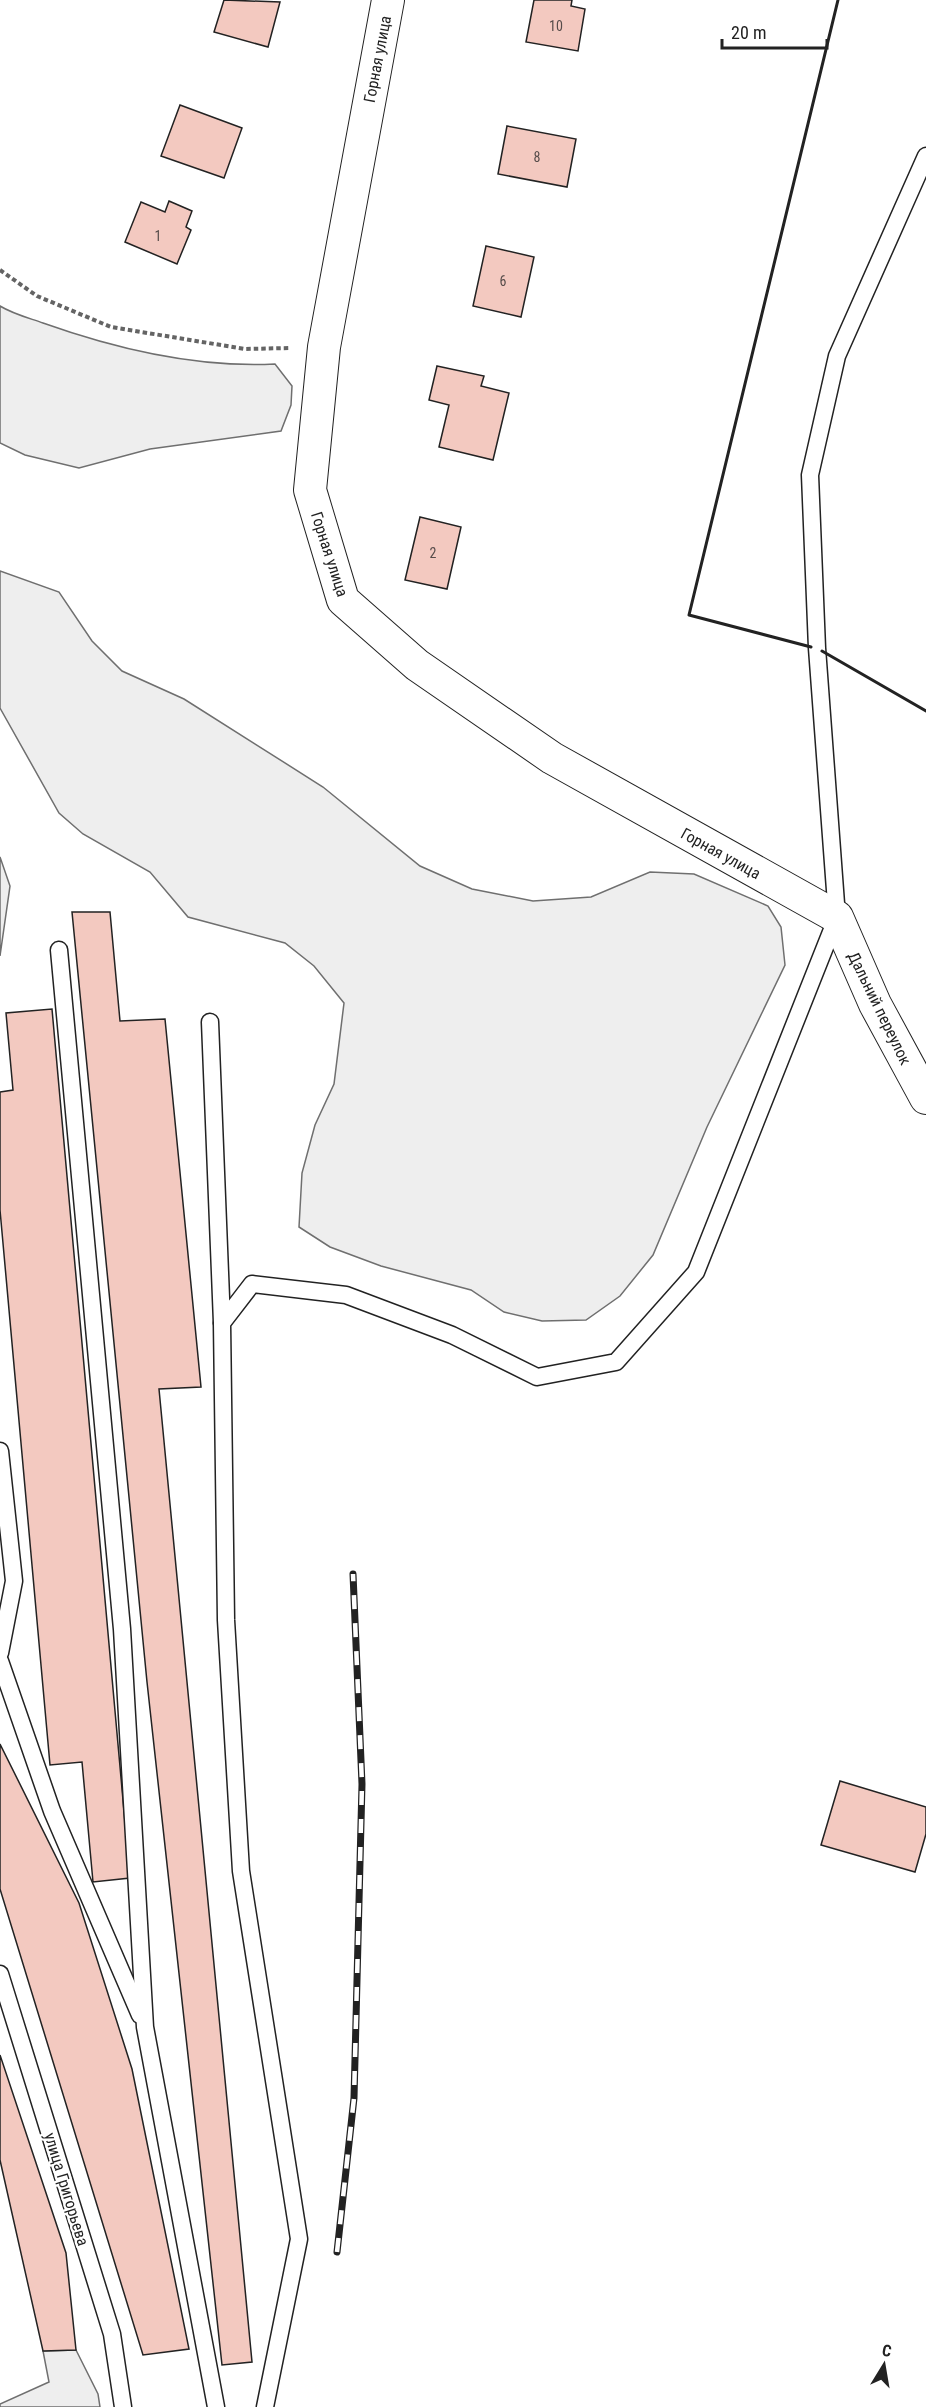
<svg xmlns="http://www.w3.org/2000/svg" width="926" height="2407" viewBox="0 0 926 2407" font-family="'Roboto Condensed',sans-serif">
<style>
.green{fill:#eee;stroke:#6f6f6f;stroke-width:1.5}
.building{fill:#f3c9c0;stroke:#222;stroke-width:1.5}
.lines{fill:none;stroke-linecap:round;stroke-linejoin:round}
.service-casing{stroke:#222;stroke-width:19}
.minor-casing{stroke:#222;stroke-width:34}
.path{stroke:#646464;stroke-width:4;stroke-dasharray:4.5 3;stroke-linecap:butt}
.service{stroke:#fff;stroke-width:16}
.minor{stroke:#fff;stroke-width:32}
.rail-casing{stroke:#222;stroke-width:7}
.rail{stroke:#fff;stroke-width:4.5;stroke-dasharray:14;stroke-linecap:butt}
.wall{stroke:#222;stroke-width:3}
.labels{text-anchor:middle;stroke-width:4.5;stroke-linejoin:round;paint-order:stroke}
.number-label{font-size:14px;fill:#564c4a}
.street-label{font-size:16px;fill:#222;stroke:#fff}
</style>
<rect width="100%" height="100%" fill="#fff"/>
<!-- green -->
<g class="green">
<path d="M0 306C13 314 29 318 43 323 116 349 197 368 275 364L292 386 291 405 281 431 150 449 79 468 25 455 0 443Z"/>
<path d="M0 571 59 592 92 641 122 671 184 699 323 787 420 866 472 889 533 901 591 897 650 872 694 874 768 906 781 927 785 965 707 1127 653 1255 620 1296 586 1320 542 1321 504 1312 471 1290 381 1266 330 1247 299 1227 302 1173 315 1125 334 1084 344 1003 314 966 285 943 188 917 150 872 83 834 59 813 0 708Z"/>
<path d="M0 857 10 886 0 956Z"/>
<path d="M76 2350 98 2394 100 2407H0V2404L49 2382 43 2351Z"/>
</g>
<!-- building -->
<g class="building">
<path d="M224 0 280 2 268 47 214 32Z"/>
<path d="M534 0H572L571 6 585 9 578 51 526 42Z"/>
<path d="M180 105 242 128 224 178 161 156Z"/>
<path d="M507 126 576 139 567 187 498 174Z"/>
<path d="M169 201 192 211 186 227 191 230 177 264 125 242 141 202 165 212Z"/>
<path d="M486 246 534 257 521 317 473 306Z"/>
<path d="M437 366 484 376 481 386 509 393 493 460 439 447 449 405 429 400Z"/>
<path d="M420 517 461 527 447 589 405 580Z"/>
<path d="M72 912H110L120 1021 165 1019 201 1387 159 1389 252 2362 222 2365 147 1682Z"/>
<path d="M52 1009 130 1878 93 1882 82 1762 50 1765 0 1210V1092L13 1090 6 1013Z"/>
<path d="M0 1744 79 1903 132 2069 189 2349 143 2355 0 1889Z"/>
<path d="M840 1781 926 1807V1834L915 1872 821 1845Z"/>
<path d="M0 2055 66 2253 76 2350 43 2351 0 2160Z"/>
</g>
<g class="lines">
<defs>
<g id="service">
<path d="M59 950 122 1629 145 2027 216 2407"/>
<path d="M210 1022 222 1323"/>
<path d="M0 1451 14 1581 0 1653"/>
<path d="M0 1661 52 1811 140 2015"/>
<path d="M0 1974 112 2334 123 2407"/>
<path d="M265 2407 299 2239 241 1871 226 1620 222 1323 252 1284 346 1295 452 1335 537 1377 616 1362 696 1272 837 917 817 648 810 475 837 356 926 156"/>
</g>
<path id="minor" d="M388 0 324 347 310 490 343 600 417 665 552 758 837 917 875 1004 926 1098"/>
</defs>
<!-- service casing -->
<use href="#service" class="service-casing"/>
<!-- minor casing -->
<use href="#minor" class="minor-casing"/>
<!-- path -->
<path class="path" d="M0 270 37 296 111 327 245 349 290 348"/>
<!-- service -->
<use href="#service" class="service"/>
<!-- minor -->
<use href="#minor" class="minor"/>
<defs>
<path id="rail" d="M337 2252 354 2098 362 1784 353 1574"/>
</defs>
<!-- rail casing -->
<use href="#rail" class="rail-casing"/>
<!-- rail -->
<use href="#rail" class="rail"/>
<!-- wall -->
<g class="wall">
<path d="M811 647 689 615 838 0"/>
<path d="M822 651 926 711"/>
</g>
</g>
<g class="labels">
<!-- number labels -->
<g class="number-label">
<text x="556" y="31">10</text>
<text x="537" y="162">8</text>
<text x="158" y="241">1</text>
<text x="503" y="286">6</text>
<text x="433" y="558">2</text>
</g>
<!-- street labels -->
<g class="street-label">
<text transform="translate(377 59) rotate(-79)" y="6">Горная улица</text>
<text transform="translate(330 554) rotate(72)" y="6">Горная улица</text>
<text transform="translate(721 853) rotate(29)" y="6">Горная улица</text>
<text transform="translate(880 1008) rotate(64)" y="6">Дальний переулок</text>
<text transform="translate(67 2189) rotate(73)" y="6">улица Григорьева</text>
</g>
</g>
<!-- north arrow -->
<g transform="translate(884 2365) rotate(11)" stroke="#ffffff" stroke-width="4.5" paint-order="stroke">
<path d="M0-4.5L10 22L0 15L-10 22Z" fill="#222222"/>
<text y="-9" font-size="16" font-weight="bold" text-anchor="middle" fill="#222222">С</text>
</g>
<!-- scale -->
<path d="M722 39v9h105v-9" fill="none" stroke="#222222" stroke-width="3"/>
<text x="731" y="39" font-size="18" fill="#222222" stroke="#ffffff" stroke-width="4.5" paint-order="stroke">20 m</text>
</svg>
